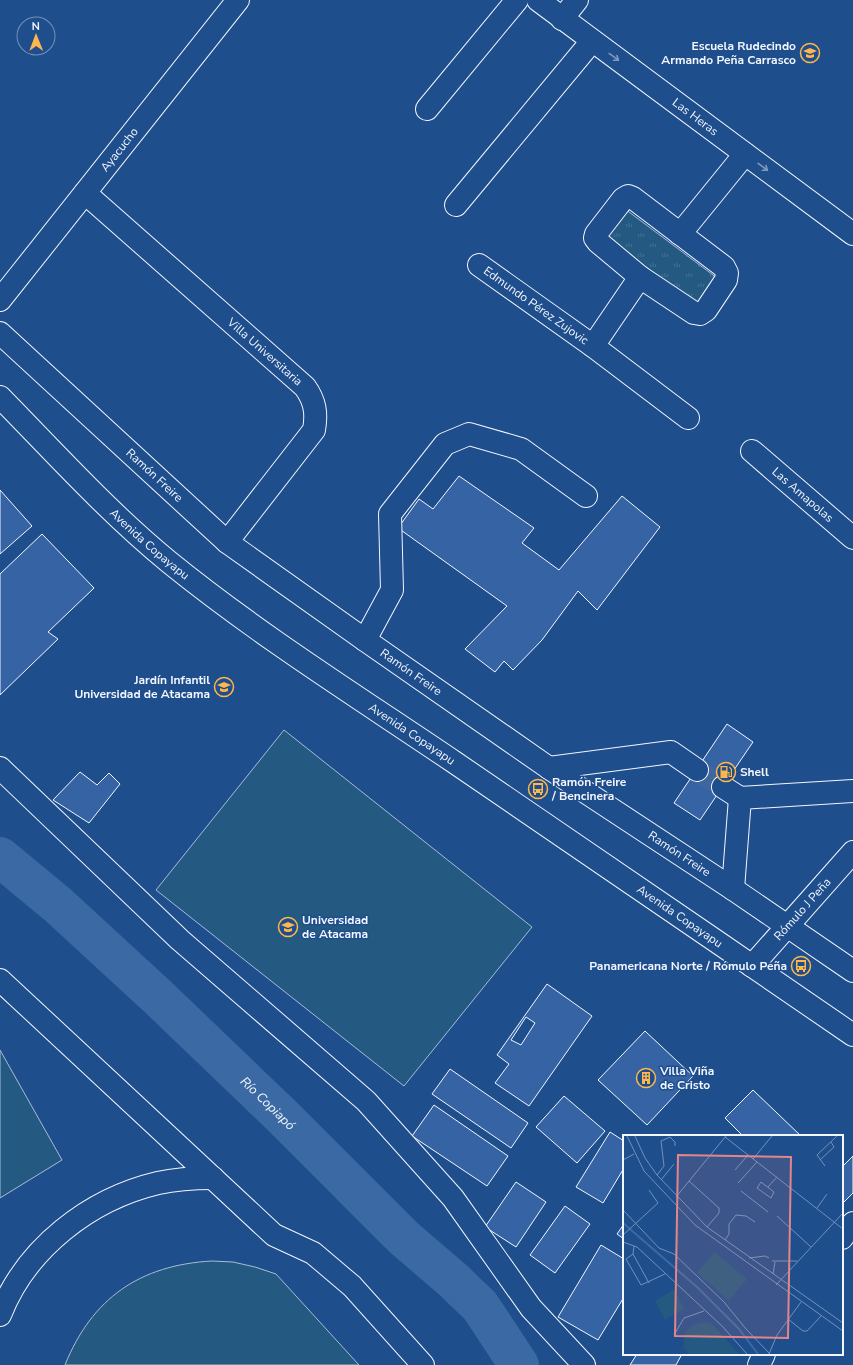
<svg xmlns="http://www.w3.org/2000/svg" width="853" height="1365" viewBox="0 0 853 1365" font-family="'Nunito Sans',sans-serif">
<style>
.grass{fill:url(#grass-tufts);stroke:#a8bbd7}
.pitch{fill:#245a82;stroke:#a8bbd7}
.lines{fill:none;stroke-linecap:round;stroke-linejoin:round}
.river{stroke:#3b69a3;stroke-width:40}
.building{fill:#3563a3;stroke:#f2f6ff;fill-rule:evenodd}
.minor-tunnel{stroke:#3f679d;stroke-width:22;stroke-dasharray:22 11;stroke-linecap:butt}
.minor-casing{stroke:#f2f6ff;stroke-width:24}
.highway-casing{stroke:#f2f6ff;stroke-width:24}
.minor{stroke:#1f4e8c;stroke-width:22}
.highway{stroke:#1f4e8c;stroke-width:22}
.oneway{stroke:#7e9ac0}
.labels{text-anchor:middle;stroke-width:3;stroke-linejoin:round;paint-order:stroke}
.poi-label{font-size:12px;font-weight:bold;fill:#f2f6ff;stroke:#1f4e8c;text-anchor:start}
.street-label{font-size:12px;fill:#f2f6ff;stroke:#1f4e8c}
.water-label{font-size:13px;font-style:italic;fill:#f2f6ff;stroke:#1f4e8c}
.inset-river{fill:none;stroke:#3b69a3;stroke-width:2}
.inset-road{fill:none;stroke:#7391ba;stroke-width:1}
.view{fill:#e38589;fill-opacity:0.15;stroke:#e38589;stroke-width:2}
.inset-edge{fill:none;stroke:#f2f6ff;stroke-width:2}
</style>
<defs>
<pattern id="grass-tufts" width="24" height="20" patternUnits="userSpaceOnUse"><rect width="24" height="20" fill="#245a82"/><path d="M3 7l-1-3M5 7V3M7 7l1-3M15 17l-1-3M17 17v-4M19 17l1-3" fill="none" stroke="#447295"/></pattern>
</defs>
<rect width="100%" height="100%" fill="#1f4e8c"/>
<!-- grass -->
<path class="grass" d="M625 209 717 278 694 310 601 243Z"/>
<!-- pitch -->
<g class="pitch">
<path d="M284 730 532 927 404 1086 156 890Z"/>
<path d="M0 1050 62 1160 0 1198Z"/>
<path d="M212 1261 233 1262 255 1267 276 1274 359 1365H65C92 1298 140 1265 212 1261Z"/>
</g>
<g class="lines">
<!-- river -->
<path class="river" id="s1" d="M0 857 58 905 159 998 282 1116 404 1238 453 1280 480 1306 519 1365"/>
</g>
<!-- building -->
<g class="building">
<path d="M459 476 534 528 522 543 559 570 622 496 660 527 597 610 578 591 542 640 513 670 504 661 495 672 465 649 507 606 398 528 419 499 433 509Z"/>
<path d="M0 490 32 526 0 554Z"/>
<path d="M42 534 94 588 48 632 58 639 0 695V574Z"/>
<path d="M727 724 753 742 700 820 674 803Z"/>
<path d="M80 772 97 785 109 773 120 784 89 823 53 800Z"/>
<path d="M547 984 592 1016 529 1106 495 1083 509 1064 497 1055ZM526 1017 535 1023 521 1045 511 1040Z"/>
<path d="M645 1031 693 1076 647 1125 598 1080Z"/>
<path d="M450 1069 528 1123 511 1148 432 1094Z"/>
<path d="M753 1090 801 1136H743L725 1118Z"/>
<path d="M564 1096 605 1131 577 1163 536 1127Z"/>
<path d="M434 1105 508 1156 487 1186 412 1136Z"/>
<path d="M610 1132 624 1141V1168L603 1203 576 1187Z"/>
<path d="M853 1156V1193L842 1204V1167Z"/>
<path d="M516 1182 546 1202 516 1247 485 1227Z"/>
<path d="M565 1206 590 1224 555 1273 530 1255Z"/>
<path d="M624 1224V1239L617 1234Z"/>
<path d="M601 1245 624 1259V1297L598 1340 558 1317Z"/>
<path d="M637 1354H682L676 1365H630Z"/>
</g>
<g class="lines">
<!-- minor-tunnel -->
<path class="minor-tunnel" d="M697 770 723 787"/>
<defs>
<g id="minor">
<path id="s2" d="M538 0 853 234"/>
<path d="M562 19 577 0"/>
<path d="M427 109 517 0"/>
<path id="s3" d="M85 193 305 387C315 401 317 413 314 430L227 542"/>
<path d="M628 196 633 198 724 267 727 273 726 280 706 310 700 314 694 313 640 277 598 242 595 238 596 234 623 199Z"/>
<path d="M456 205 592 41"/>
<path d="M680 234 745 154"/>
<path id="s4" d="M479 265 593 346 688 418"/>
<path id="s5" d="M0 300 238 0"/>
<path id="s6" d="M0 333 227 542 365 640 549 768 733 889 853 971"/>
<path d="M593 346 640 277"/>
<path id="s7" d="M752 451 853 538"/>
<path d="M365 640 392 590 390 514 445 444 469 434 521 449 586 496"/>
<path d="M0 768 180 940 366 1101 453 1198 531 1308 584 1365"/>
<path d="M549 768 671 752 697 770"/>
<path d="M723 787 740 798 853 791"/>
<path d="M733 889 740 798"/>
<path id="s8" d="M752 966 853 852"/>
<path d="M0 980 274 1235 313 1253 352 1286 423 1365"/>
<path d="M842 1238 853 1223"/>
<path d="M0 1315C26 1248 90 1199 158 1183 176 1179 195 1178 213 1178"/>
<path d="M759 1365 764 1354"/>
</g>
<g id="highway">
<path id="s9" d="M0 397C55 453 108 512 169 562 259 635 358 697 454 762 588 853 720 944 853 1035"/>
</g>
</defs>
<!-- minor casing -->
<use href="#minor" class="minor-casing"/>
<!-- highway casing -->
<use href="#highway" class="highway-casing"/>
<!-- minor -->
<use href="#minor" class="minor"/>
<!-- highway -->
<use href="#highway" class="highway"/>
</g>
<!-- one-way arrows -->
<defs><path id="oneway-shaft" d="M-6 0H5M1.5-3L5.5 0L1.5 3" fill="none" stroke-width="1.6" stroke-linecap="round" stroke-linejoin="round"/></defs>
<g class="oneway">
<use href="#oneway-shaft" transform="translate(614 57) rotate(36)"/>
<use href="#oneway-shaft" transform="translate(763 167) rotate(37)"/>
</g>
<!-- icons -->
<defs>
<symbol id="school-ring" viewBox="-11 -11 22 22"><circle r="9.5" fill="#1f4e8c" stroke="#ffb74d" stroke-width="1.5"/><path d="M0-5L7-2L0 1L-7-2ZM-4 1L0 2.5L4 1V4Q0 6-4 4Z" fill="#ffb74d"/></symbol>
<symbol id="fuel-ring" viewBox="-11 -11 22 22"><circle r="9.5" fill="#1f4e8c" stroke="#ffb74d" stroke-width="1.5"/><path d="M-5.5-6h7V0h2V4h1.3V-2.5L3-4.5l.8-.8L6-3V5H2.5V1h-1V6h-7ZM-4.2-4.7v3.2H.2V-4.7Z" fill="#ffb74d"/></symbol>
<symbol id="bus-ring" viewBox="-11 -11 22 22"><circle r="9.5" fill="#1f4e8c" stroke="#ffb74d" stroke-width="1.5"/><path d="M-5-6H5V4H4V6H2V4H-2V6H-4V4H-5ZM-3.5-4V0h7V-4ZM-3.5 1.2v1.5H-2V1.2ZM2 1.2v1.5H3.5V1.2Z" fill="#ffb74d"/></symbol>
<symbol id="university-ring" viewBox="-11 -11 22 22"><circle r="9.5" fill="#1f4e8c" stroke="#ffb74d" stroke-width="1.5"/><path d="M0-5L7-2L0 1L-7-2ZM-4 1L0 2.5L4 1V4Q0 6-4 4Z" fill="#ffb74d"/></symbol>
<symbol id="building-ring" viewBox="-11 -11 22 22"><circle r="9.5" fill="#1f4e8c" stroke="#ffb74d" stroke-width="1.5"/><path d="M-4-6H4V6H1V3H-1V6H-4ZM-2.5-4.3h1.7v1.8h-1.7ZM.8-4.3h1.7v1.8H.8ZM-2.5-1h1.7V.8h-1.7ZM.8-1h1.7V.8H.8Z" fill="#ffb74d"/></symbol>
</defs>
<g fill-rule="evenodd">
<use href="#school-ring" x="799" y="42" width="22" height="22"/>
<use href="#school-ring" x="213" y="676" width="22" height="22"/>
<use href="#fuel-ring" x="715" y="761" width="22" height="22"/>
<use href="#bus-ring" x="527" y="778" width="22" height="22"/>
<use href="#university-ring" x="277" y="916" width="22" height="22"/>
<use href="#bus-ring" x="790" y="955" width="22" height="22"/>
<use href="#building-ring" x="635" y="1067" width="22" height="22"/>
</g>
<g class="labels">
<!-- poi labels -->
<g class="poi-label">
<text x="796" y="50" text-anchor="end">Escuela Rudecindo<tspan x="796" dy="14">Armando Peña Carrasco</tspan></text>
<text x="210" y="684" text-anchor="end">Jardín Infantil<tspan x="210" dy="14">Universidad de Atacama</tspan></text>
<text x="740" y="776">Shell</text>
<text x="552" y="786">Ramón Freire<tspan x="552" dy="14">/ Bencinera</tspan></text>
<text x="302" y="924">Universidad<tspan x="302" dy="14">de Atacama</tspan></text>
<text x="787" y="970" text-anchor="end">Panamericana Norte / Rómulo Peña</text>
<text x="660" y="1075">Villa Viña<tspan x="660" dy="14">de Cristo</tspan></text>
</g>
<!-- street labels -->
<g class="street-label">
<text dy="4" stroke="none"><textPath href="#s2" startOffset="196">Las Heras</textPath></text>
<text dy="4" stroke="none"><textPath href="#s5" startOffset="192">Ayacucho</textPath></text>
<text dy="4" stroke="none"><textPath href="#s4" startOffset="70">Edmundo Pérez Zujovic</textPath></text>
<text dy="4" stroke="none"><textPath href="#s3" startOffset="240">Villa Universitaria</textPath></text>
<text dy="4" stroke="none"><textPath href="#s6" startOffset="210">Ramón Freire</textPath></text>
<text dy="4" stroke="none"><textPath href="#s7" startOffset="67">Las Amapolas</textPath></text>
<text dy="4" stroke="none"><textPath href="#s9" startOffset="210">Avenida Copayapu</textPath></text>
<text dy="4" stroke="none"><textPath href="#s6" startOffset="534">Ramón Freire</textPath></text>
<text dy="4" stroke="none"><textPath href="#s9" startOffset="534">Avenida Copayapu</textPath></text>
<text dy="4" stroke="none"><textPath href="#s6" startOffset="858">Ramón Freire</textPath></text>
<text dy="4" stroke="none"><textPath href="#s8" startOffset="76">Rómulo J Peña</textPath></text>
<text dy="4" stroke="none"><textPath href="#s9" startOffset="858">Avenida Copayapu</textPath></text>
</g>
<!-- water labels -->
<g class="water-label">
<text dy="5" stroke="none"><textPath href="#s1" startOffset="364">Río Copiapó</textPath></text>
</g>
</g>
<!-- overview -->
<g transform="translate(623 1135)">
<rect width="220" height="220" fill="#1f4e8c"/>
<path d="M91 117 124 144 106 165 74 138ZM51 154 61 174 42 185 32 166ZM83 187 89 189 116 219H66L60 212 62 198 72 189Z" fill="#245a82"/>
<path class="inset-river" d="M0 88 74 152 116 194 135 219"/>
<path class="inset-road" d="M4 1 21 36 72 90 220 196M12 1 22 23 34 40 84 92 220 188M102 2 220 94M130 24 149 1M0 25 11 19M197 25 211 12 208 7M202 31 194 20 214 1M112 35 125 20M34 40 41 31 38 6 47 2 52 7V11M38 45 51 29M66 46 96 73V78L84 92M138 47 151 57 148 63 134 53ZM115 48 134 27M145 52 154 42M118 56 145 77M53 62 103 1M194 73 204 59M0 75 36 113 51 119 101 167 123 194 147 219M154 81 188 112M0 100 35 68 26 55M102 105 106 99V89L113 80 123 81 132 87M0 107 14 112 99 191 124 219M11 111 10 119 3 124 18 150 42 139M10 119 26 148M126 123 142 121 146 123M149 126H174M150 139 152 127M153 150 220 78M165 184 180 196H184L198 181M51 200 61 183 81 176M146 219 154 200 178 167"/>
<path class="view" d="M55 20 168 22 165 203 52 201Z"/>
<rect width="220" height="220" class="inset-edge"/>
</g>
<!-- north arrow -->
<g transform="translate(36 36) rotate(359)"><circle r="19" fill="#1f4e8c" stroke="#7391ba"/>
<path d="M0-3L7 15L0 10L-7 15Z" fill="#ffb74d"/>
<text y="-6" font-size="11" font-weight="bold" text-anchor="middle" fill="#f2f6ff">N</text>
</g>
</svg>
